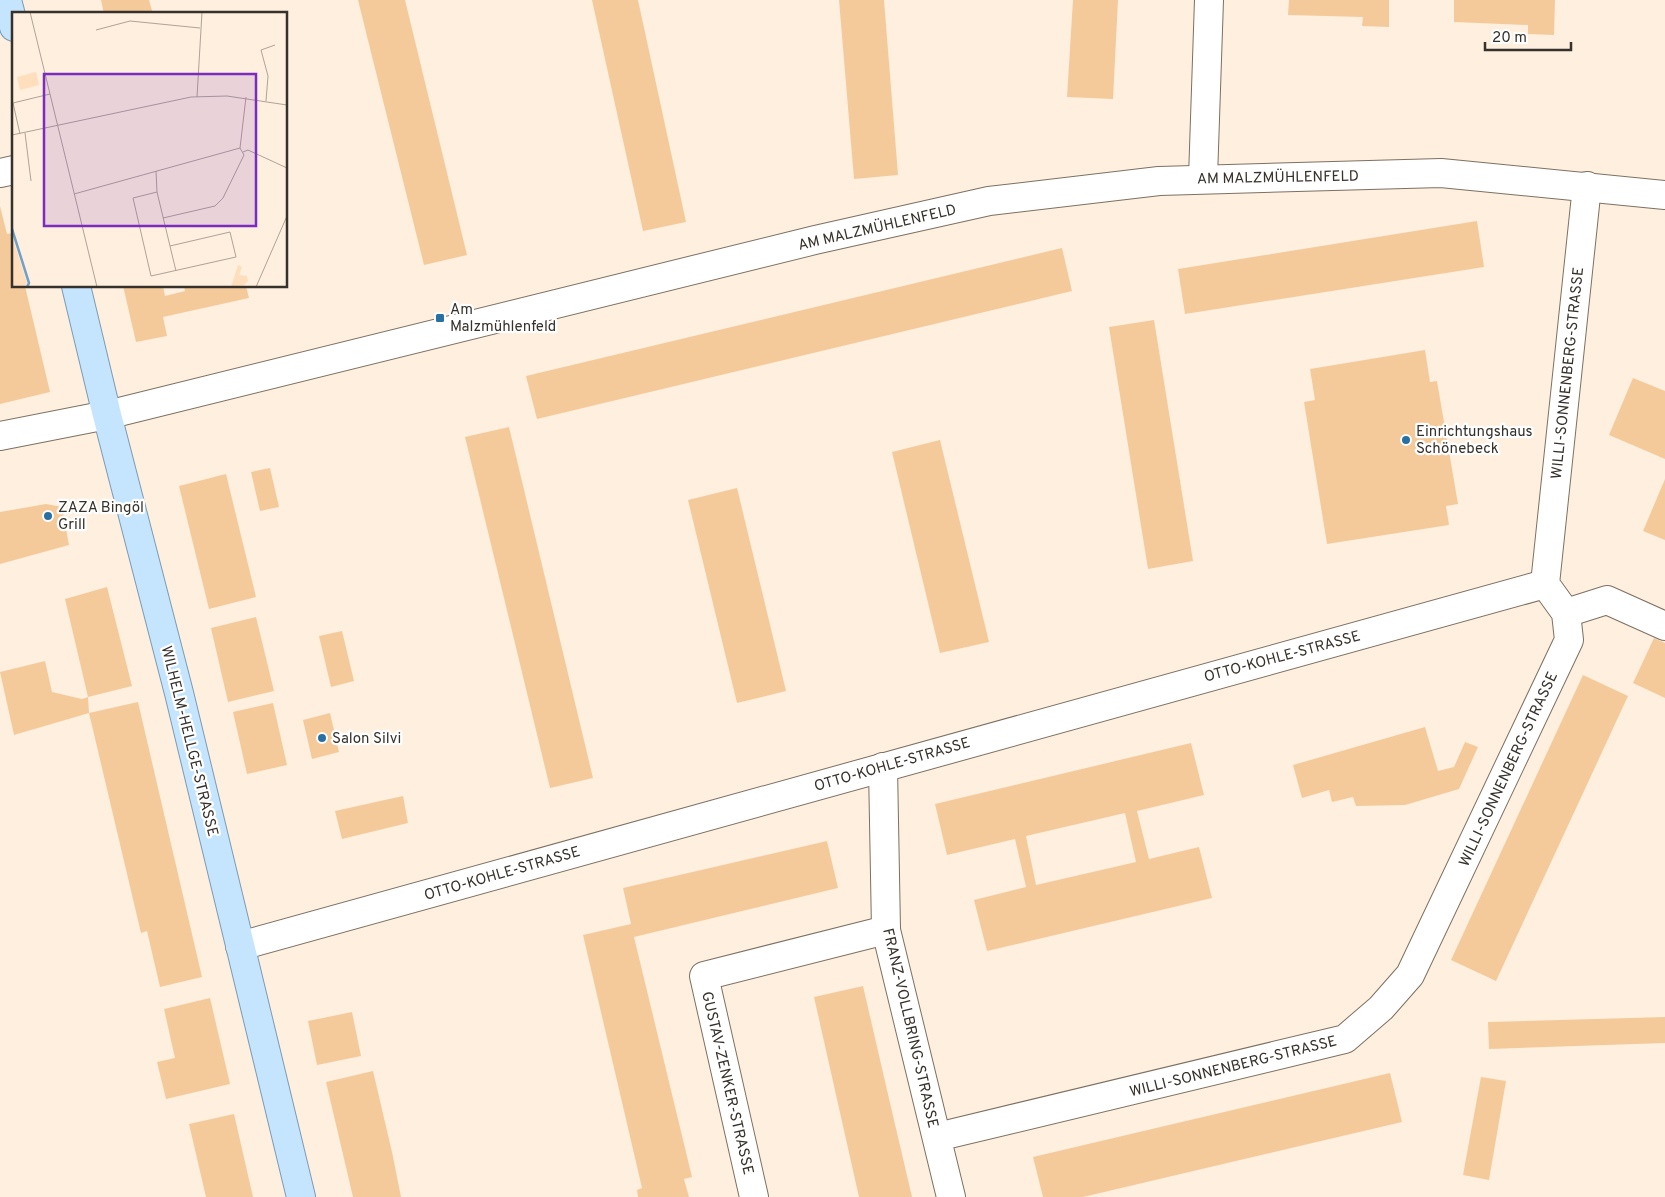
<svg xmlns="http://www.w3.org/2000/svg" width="1665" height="1197" viewBox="0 0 1665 1197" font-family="Overpass,sans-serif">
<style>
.building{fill:#f5ca9b;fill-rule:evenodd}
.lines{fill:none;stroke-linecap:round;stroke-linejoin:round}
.minor-casing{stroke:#7d7062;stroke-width:30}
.major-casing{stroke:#7b9bb5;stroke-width:30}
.minor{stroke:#fff;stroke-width:28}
.major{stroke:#c5e5ff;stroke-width:28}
.poi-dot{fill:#2770a3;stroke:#fff;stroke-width:2}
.labels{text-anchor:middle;stroke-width:4.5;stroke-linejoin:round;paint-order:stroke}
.street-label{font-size:15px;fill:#37312b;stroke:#fff}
.poi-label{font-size:15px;fill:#37312b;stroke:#fff;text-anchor:start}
.inset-river{fill:none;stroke:#70a1c9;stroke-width:2.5}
.inset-road{fill:none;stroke:#aea397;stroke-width:1}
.view{fill:#7b2cbf;fill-opacity:0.15;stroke:#7b2cbf;stroke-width:2.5}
.inset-edge{fill:none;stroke:#37312b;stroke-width:2.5}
</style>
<rect width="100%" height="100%" fill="#feefdf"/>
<!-- building -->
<g class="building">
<path d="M101 0H149L153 14H104Z"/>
<path d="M358 0H405L467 255 424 265Z"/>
<path d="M592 0H638L686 222 643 231Z"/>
<path d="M839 0H884L898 175 854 179Z"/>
<path d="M1073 0H1118L1113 99 1067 97Z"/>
<path d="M1289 0H1389V27L1362 26 1363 17 1288 15Z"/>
<path d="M1454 0H1555L1554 35 1528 34V25L1454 22Z"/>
<path d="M0 206 7 234 12 233 14 241V286H25L50 392 0 404Z"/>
<path d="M1477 221 1484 267 1185 314 1178 269Z"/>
<path d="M1062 248 1072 291 537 419 526 376Z"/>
<path d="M123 286H163L165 296 185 291 184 286H246L249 298 163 317 167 336 136 342Z"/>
<path d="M1154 320 1193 561 1148 569 1109 327Z"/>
<path d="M1425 350 1430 382 1437 381 1458 504 1446 506 1449 525 1327 544 1304 402 1315 400 1310 369Z"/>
<path d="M1633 378 1665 391V459L1609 435Z"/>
<path d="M509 427 593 778 550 788 465 437Z"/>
<path d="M940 440 989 642 940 653 892 452Z"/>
<path d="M270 468 279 507 260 511 251 472Z"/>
<path d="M226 474 256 597 209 609 179 486Z"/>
<path d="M1665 479V540L1643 531Z"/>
<path d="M737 488 786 691 737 703 688 500Z"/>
<path d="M46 504 62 507 69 545 0 564V512Z"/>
<path d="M107 587 132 686 88 697 89 713 138 702 202 977 160 987 147 931 141 933 89 713 14 735 0 672 45 661 52 692 82 699 88 697 65 599Z"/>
<path d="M256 617 274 691 228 702 211 628Z"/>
<path d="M342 631 354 681 331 687 319 636Z"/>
<path d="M1654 638 1665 643V698L1633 683Z"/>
<path d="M1583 675 1628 696 1496 981 1451 960Z"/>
<path d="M273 703 287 765 247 774 233 712Z"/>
<path d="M330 713 339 752 312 759 303 720Z"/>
<path d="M1425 727 1438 771 1454 767 1465 742 1478 747 1459 789 1405 805 1356 806 1353 797 1332 802 1329 790 1302 798 1293 765Z"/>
<path d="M1191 743 1204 795 1137 811 1149 859 1199 847 1212 898 987 951 974 900 1026 887 1015 839 947 855 935 804ZM1125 813 1136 862 1036 885 1026 836Z"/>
<path d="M403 796 408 823 342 839 335 811Z"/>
<path d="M827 841 838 888 634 937 692 1177 684 1179 689 1197H638L637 1190 642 1188 583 935 631 924 623 888Z"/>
<path d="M863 986 887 1090 912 1197H859L814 997Z"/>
<path d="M210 998 230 1084 166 1099 157 1062 175 1058 164 1009Z"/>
<path d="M352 1012 361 1056 317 1065 308 1021Z"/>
<path d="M1665 1017V1043L1489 1049 1488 1022Z"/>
<path d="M373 1071 392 1152 401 1197H353L326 1082Z"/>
<path d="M1390 1073 1402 1122 1083 1197H1043L1033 1157Z"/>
<path d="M1481 1077 1506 1081 1489 1180 1463 1175Z"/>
<path d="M234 1114 253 1197H206L189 1124Z"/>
</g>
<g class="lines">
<defs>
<g id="minor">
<path d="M0 173 14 170"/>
<path d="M1203 178 1209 0"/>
<path d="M0 436 107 415 815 240 989 201 1159 181 1441 173 1665 195"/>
<path d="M1566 613 1607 600 1665 626"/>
<path d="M883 767 886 930 951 1197"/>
<path d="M240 946 1545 584"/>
<path d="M937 1137 1345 1039 1381 1008 1410 975 1569 640 1566 613 1545 584 1587 186"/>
<path d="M754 1197 704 976 886 930"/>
</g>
<g id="major">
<path d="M7 0 14 27"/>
<path d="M76 286 107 415 179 693 301 1197"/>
</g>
</defs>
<!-- minor casing -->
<use href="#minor" class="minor-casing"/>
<!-- major casing -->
<use href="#major" class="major-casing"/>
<!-- minor -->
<use href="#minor" class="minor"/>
<!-- major -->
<use href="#major" class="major"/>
</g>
<!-- markers -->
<g class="poi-dot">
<rect x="435" y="313" width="10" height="10" rx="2.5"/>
<circle cx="1406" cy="440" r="5"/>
<circle cx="48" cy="516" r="5"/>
<circle cx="322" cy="738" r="5"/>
</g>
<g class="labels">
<!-- street labels -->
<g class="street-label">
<text transform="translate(1278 177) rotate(-1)" y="5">AM MALZMÜHLENFELD</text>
<text transform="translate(877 227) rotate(-13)" y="5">AM MALZMÜHLENFELD</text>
<text transform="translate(1567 373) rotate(-84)" y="5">WILLI-SONNENBERG-STRASSE</text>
<text transform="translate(1282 656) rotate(-15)" y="5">OTTO-KOHLE-STRASSE</text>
<text transform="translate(190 741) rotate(76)" y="5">WILHELM-HELLGE-STRASSE</text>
<text transform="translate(892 764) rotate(-16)" y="5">OTTO-KOHLE-STRASSE</text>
<text transform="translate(1508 769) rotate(-65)" y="5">WILLI-SONNENBERG-STRASSE</text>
<text transform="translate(502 873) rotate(-16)" y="5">OTTO-KOHLE-STRASSE</text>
<text transform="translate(911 1028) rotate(77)" y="5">FRANZ-VOLLBRING-STRASSE</text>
<text transform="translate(1233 1066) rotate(-14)" y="5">WILLI-SONNENBERG-STRASSE</text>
<text transform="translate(728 1083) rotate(77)" y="5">GUSTAV-ZENKER-STRASSE</text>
</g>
<!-- poi labels -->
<g class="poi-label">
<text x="450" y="314">Am<tspan x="450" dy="17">Malzmühlenfeld</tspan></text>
<text x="1416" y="436">Einrichtungshaus<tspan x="1416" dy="17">Schönebeck</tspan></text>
<text x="58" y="512">ZAZA Bingöl<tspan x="58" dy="17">Grill</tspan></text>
<text x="332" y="743">Salon Silvi</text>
</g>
</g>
<!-- overview -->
<g transform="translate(12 12)">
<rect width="275" height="275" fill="#feefdf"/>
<path d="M24 60 27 73 8 78 5 65ZM0 224 15 271 12 275H0ZM226 253 230 255 227 263 235 264 236 269 232 273 219 275Z" fill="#fedebc"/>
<path class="inset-river" d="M0 217 17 271 15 275"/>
<path class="inset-road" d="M18 0 85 275M84 18 118 9 188 16M185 85 190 0M254 89 256 64 249 38 263 33M13 121 19 169M8 122 1 91 38 82M0 123 179 85 215 84 275 93M231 140 236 138 275 156M144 159 145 180 164 259M145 180 121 186 139 264 224 245 218 220 158 234M62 182 228 136M151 206 203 194 211 186 232 143 228 136 234 85M244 275 275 204"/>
<path class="view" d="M32 62H244V214H32Z"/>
<rect width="275" height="275" class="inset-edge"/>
</g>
<!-- scale -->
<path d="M1485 42v8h86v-8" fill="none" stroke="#37312b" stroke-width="2.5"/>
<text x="1492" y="42" font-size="15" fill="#37312b" stroke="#ffffff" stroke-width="4" paint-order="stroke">20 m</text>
</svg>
